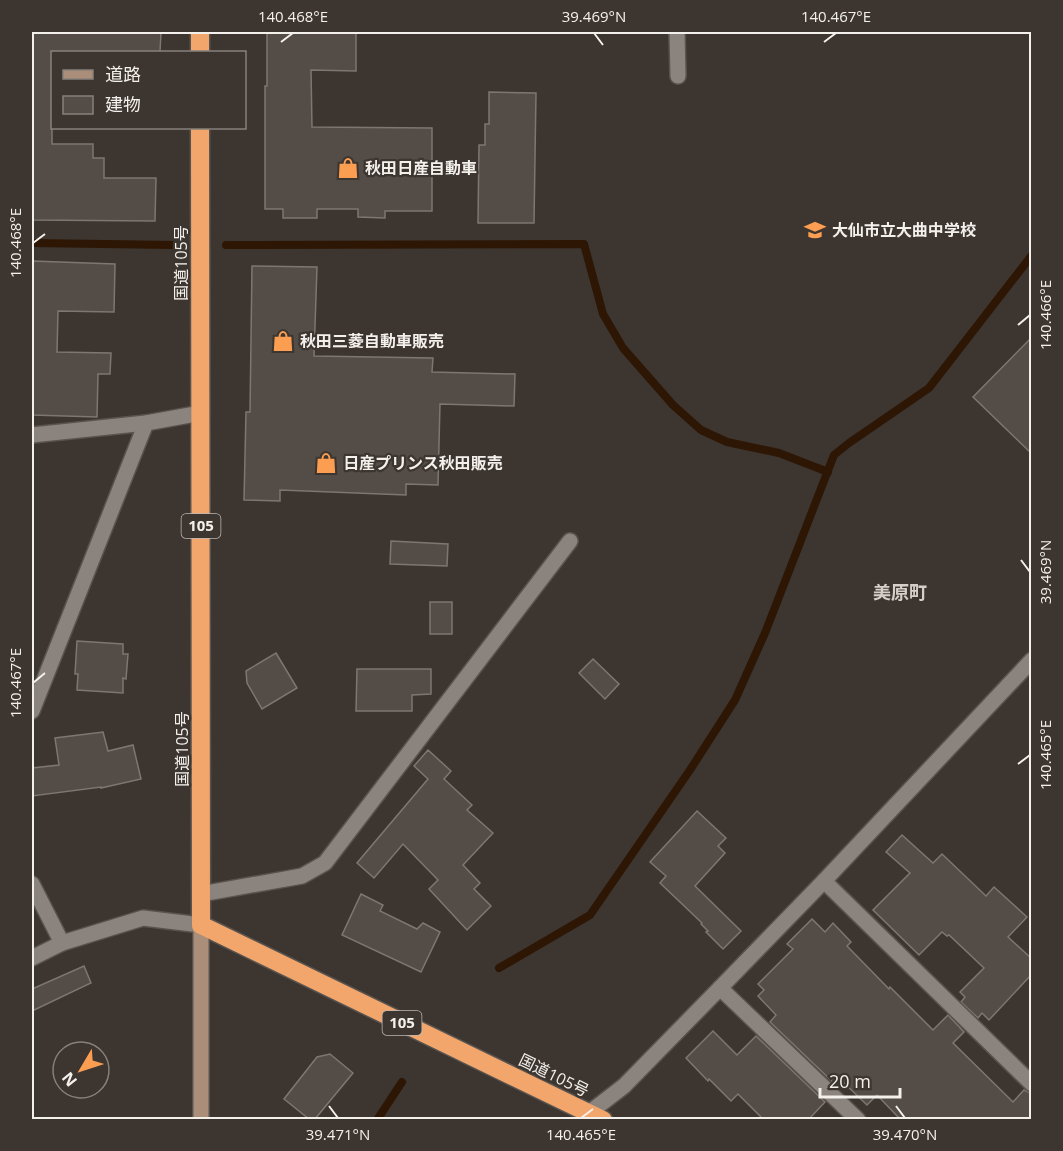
<svg xmlns="http://www.w3.org/2000/svg" width="1063" height="1151" viewBox="0 0 1063 1151" font-family="'Open Sans','Noto Sans JP',sans-serif">
<style>
.lines{fill:none;stroke-linecap:round;stroke-linejoin:round}
.stream{stroke:#2d1603;stroke-width:8}
.building{fill:#544d47;stroke:#7e7671;stroke-width:1.5}
.street-casing{stroke:#59534f;stroke-width:18}
.secondary-casing{stroke:#59534f;stroke-width:18}
.highway-casing{stroke:#59534f;stroke-width:21}
.street{stroke:#8b837e;stroke-width:15}
.secondary{stroke:#aa8e79;stroke-width:15}
.highway{stroke:#f2a66c;stroke-width:18}
.ticks{fill:none;stroke:#f4f0ec;stroke-width:2}
.labels{text-anchor:middle;stroke-width:4.5;stroke-linejoin:round;paint-order:stroke}
.shield{fill:#3c3530;stroke:#bdb8b4;stroke-width:1.5}
.shield-label{font-size:15px;font-weight:bold;fill:#f4f0ec}
.poi-label{font-size:16px;font-weight:bold;fill:#f4f0ec;stroke:#3c3530;text-anchor:start}
.street-label{font-size:16px;fill:#f4f0ec;stroke:#3c3530}
.neighbourhood-label{font-size:18px;font-weight:bold;fill:#d7cec8;stroke:#3c3530}
.neatline{fill:none;stroke:#f4f0ec;stroke-width:2}
.ticks-label{font-size:15px;text-anchor:middle;fill:#f4f0ec}
</style>
<rect width="100%" height="100%" fill="#3c3530"/>
<g class="lines">
<!-- stream -->
<g class="stream">
<path d="M32 243 175 245"/>
<path d="M226 245 584 244 603 314 623 348 673 405 701 430 727 442 779 453 828 472"/>
<path d="M499 968 590 915 690 770 735 700 765 633 834 455 849 443 929 388 1032 255"/>
<path d="M377 1120 402 1082"/>
</g>
</g>
<!-- building -->
<g class="building">
<path d="M32 32H161L160 52H52V144H93V158H104V178H156L155 221 32 220Z"/>
<path d="M267 32H356V71L311 70 312 127 432 128V211H385V218L358 217V209H317V218H283V209H265V86H267Z"/>
<path d="M489 92 536 93 534 223H478L479 145H485V124H489Z"/>
<path d="M32 261 115 264 114 312 58 311 57 352 111 353 110 374H98L97 417 32 415Z"/>
<path d="M252 266 317 267 314 356 433 358 432 372 515 374 514 406 440 404 438 485 406 484V495L280 490V501L244 500 246 412H250Z"/>
<path d="M1032 337V454L973 397Z"/>
<path d="M391 541 448 544 447 566 390 564Z"/>
<rect x="430" y="602" width="22" height="32"/>
<path d="M77 641 123 644V654H128L126 679 123 678V693L77 690 78 674H75Z"/>
<path d="M276 653 297 688 262 709 247 683 246 671Z"/>
<path d="M593 659 619 684 605 699 579 673Z"/>
<path d="M357 669H431V694L412 695V711H356Z"/>
<path d="M103 732 108 751 133 745 141 779 101 788V787L32 796V768L59 765 55 738Z"/>
<path d="M428 750 451 771 444 779 472 805 467 810 493 833 463 865 480 883 474 889 491 906 467 930 429 889 438 880 403 844 374 878 357 863 428 779 414 766Z"/>
<path d="M697 811 726 838 718 846 725 853 695 886 741 931 723 949 706 932 708 931 701 924 702 923 660 883 666 876 650 862Z"/>
<path d="M902 835 933 863 942 854 986 896 994 887 1027 917 1008 937 1032 959V974L989 1020 982 1013 978 1018 961 1002 965 997 960 992 984 968 949 935 947 936 942 932 919 955 873 910 910 873 886 852Z"/>
<path d="M361 894 383 905 380 911 417 929 423 923 440 932 421 972 342 935Z"/>
<path d="M812 919 825 932 833 923 851 942 847 946 889 989 890 987 933 1030 948 1015 964 1032 953 1043 1013 1102 1024 1090 1032 1094V1119H900L877 1095 867 1105 844 1083 839 1088 770 1022 776 1015 758 996 764 990 758 984 793 949 787 944Z"/>
<path d="M84 966 91 983 32 1011V989Z"/>
<path d="M713 1031 737 1055 756 1036 825 1102 809 1119H763L738 1094 731 1101 709 1079 708 1081 686 1058Z"/>
<path d="M330 1054 353 1073 315 1119H309L284 1099 317 1057Z"/>
</g>
<g class="lines">
<defs>
<g id="street">
<path d="M677 32 678 76"/>
<path d="M32 435 146 423 201 413"/>
<path d="M32 711 146 423"/>
<path d="M824 881 1032 1084"/>
<path d="M32 884 62 943"/>
<path d="M201 894 302 876 325 863 570 541"/>
<path d="M32 958 62 943 143 918 201 925"/>
<path d="M720 988 858 1120"/>
<path d="M583 1120 589 1113 624 1086 720 988 824 881 1032 660"/>
</g>
<path id="secondary" d="M201 1120V925"/>
<g id="highway">
<path d="M200 32V52"/>
<path d="M200 128 201 925 603 1120"/>
</g>
</defs>
<!-- street casing -->
<use href="#street" class="street-casing"/>
<!-- secondary casing -->
<use href="#secondary" class="secondary-casing"/>
<!-- highway casing -->
<use href="#highway" class="highway-casing"/>
<!-- street -->
<use href="#street" class="street"/>
<!-- secondary -->
<use href="#secondary" class="secondary"/>
<!-- highway -->
<use href="#highway" class="highway"/>
</g>
<!-- ticks -->
<path class="ticks" d="M594 33 603 45M281 42 293 33M824 42 836 33M33 243 45 234M1018 325 1030 315M1021 560 1030 572M33 683 45 673M1018 764 1030 755M329 1106 338 1118M896 1106 905 1118M581 1118 593 1109"/>
<!-- icons -->
<defs>
<symbol id="shop-bare" viewBox="-9 -9 18 18"><path d="M-5-2.5h2.3a2.7 3.5 0 0 1 5.4 0H5L5.5 6h-11ZM-1.5-2.5h3a1.5 2.3 0 0 0-3 0Z" fill="#fb9e51" stroke="#3c3530" stroke-width="2.5" paint-order="stroke"/></symbol>
<symbol id="school-bare" viewBox="-9 -9 18 18"><path d="M0-5L7-2L0 1L-7-2ZM-4 1L0 2.5L4 1V4Q0 6-4 4Z" fill="#fb9e51" stroke="#3c3530" stroke-width="2.5" paint-order="stroke"/></symbol>
</defs>
<g fill-rule="evenodd">
<use href="#shop-bare" x="333" y="153" width="30" height="30"/>
<use href="#school-bare" x="800" y="215" width="30" height="30"/>
<use href="#shop-bare" x="268" y="326" width="30" height="30"/>
<use href="#shop-bare" x="311" y="448" width="30" height="30"/>
</g>
<g class="labels">
<!-- shield labels -->
<g class="shield">
<rect x="181.5" y="514" width="39" height="24" rx="4.5"/>
<rect x="382.5" y="1011" width="39" height="24" rx="4.5"/>
</g>
<g class="shield-label">
<text x="201" y="531">105</text>
<text x="402" y="1028">105</text>
</g>
<!-- poi labels -->
<g class="poi-label">
<text x="365" y="174">秋田日産自動車</text>
<text x="832" y="236">大仙市立大曲中学校</text>
<text x="300" y="347">秋田三菱自動車販売</text>
<text x="343" y="469">日産プリンス秋田販売</text>
</g>
<!-- street labels -->
<g class="street-label">
<text transform="translate(181 263) rotate(-90)" y="6">国道105号</text>
<text transform="translate(182 749) rotate(-90)" y="6">国道105号</text>
<text transform="translate(554 1075) rotate(26)" y="6">国道105号</text>
</g>
<!-- neighbourhood labels -->
<g class="neighbourhood-label">
<text x="900" y="599">美原町</text>
</g>
</g>
<!-- border -->
<rect width="1063" height="1151" fill="none" stroke="#3c3530" stroke-width="66"/>
<!-- legend -->
<rect x="51" y="51" width="195" height="78" fill="#3c3530" stroke="#86807b" stroke-width="1.5"/>
<rect x="63" y="70" width="30" height="9" fill="#aa8e79" stroke="#86807b" stroke-width="1.5"/>
<text x="105" y="81" font-size="18" fill="#f4f0ec">道路</text>
<rect x="63" y="96" width="30" height="18" fill="#544d47" stroke="#86807b" stroke-width="1.5"/>
<text x="105" y="111" font-size="18" fill="#f4f0ec">建物</text>
<!-- north arrow -->
<g transform="translate(81 1070) rotate(231)"><circle r="28" fill="#3c3530" stroke="#86807b" stroke-width="1.5"/>
<path d="M0-4.5L10 22L0 15L-10 22Z" fill="#fb9e51"/>
<text y="-9" font-size="16" font-weight="bold" text-anchor="middle" fill="#f4f0ec">N</text>
</g>
<!-- scale -->
<path d="M820 1088v9h80v-9" fill="none" stroke="#f4f0ec" stroke-width="3"/>
<text x="829" y="1088" font-size="18" fill="#f4f0ec" stroke="#3c3530" stroke-width="4.5" paint-order="stroke">20 m</text>
<rect x="33" y="33" width="997" height="1085" class="neatline"/>
<g class="ticks-label">
<text x="293" y="22">140.468°E</text>
<text x="594" y="22">39.469°N</text>
<text x="836" y="22">140.467°E</text>
<text transform="translate(16 243) rotate(-90)" y="5">140.468°E</text>
<text transform="translate(1046 315) rotate(-90)" y="5">140.466°E</text>
<text transform="translate(1046 572) rotate(-90)" y="5">39.469°N</text>
<text transform="translate(16 683) rotate(-90)" y="5">140.467°E</text>
<text transform="translate(1046 755) rotate(-90)" y="5">140.465°E</text>
<text x="338" y="1140">39.471°N</text>
<text x="581" y="1140">140.465°E</text>
<text x="905" y="1140">39.470°N</text>
</g>
</svg>
